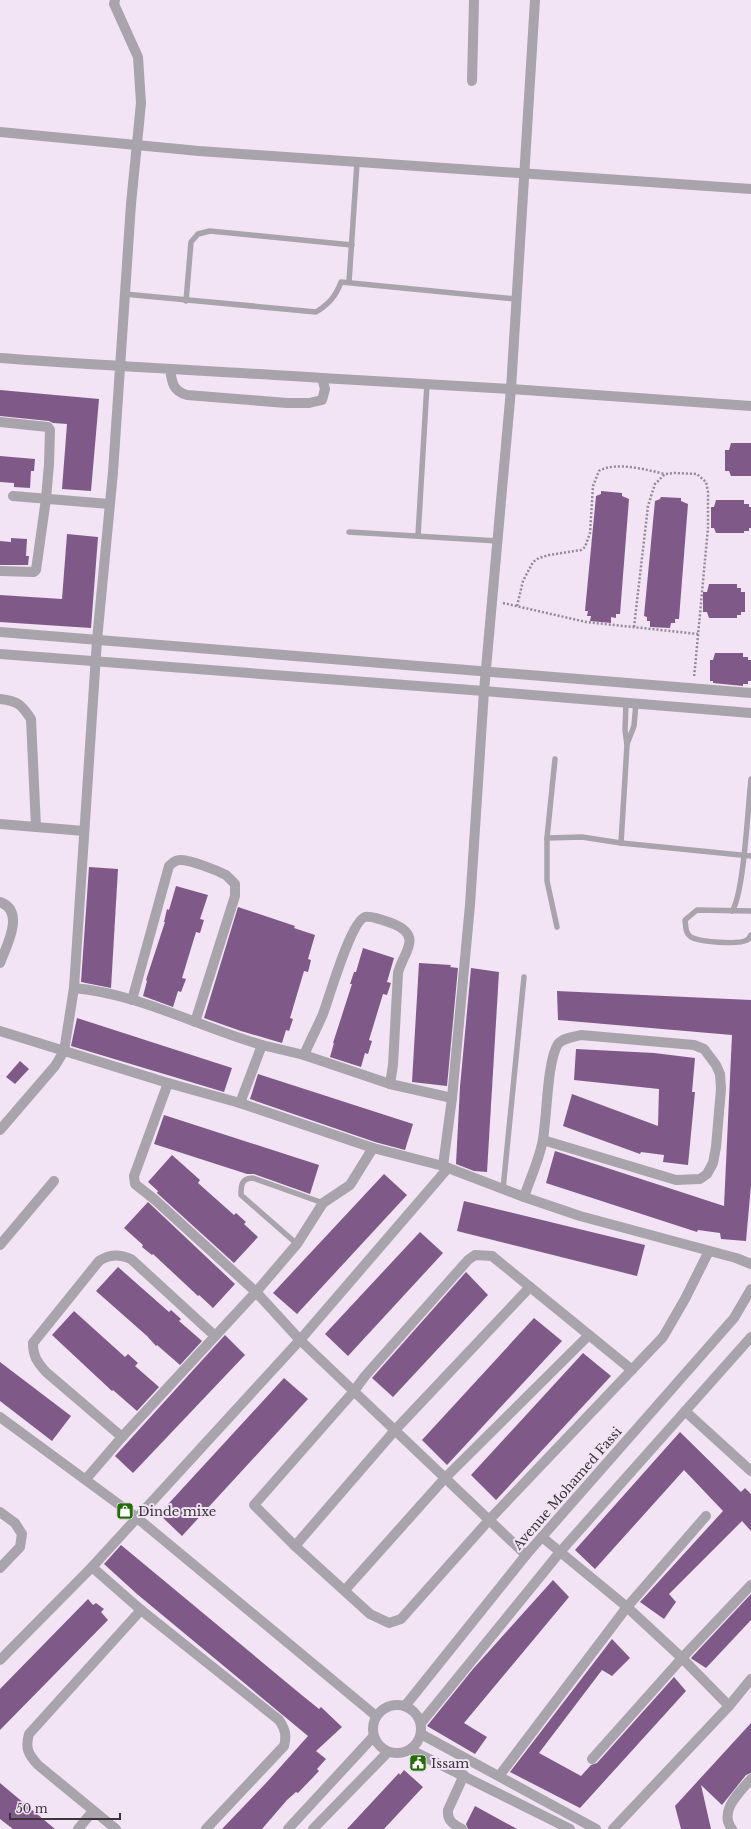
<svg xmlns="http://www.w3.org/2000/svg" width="751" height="1829" viewBox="0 0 751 1829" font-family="'Libre Baskerville',serif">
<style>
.building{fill:#7f5a88}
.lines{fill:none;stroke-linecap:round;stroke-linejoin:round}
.path{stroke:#948a96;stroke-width:2.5;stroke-dasharray:2 2;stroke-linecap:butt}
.service{stroke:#a9a3ab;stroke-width:5.5}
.minor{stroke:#a9a3ab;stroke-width:10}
.labels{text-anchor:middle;stroke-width:4;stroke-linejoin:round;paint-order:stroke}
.street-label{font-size:13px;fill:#3a343b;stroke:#f2e3f5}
.poi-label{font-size:13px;fill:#3a343b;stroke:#f2e3f5;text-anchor:start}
</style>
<rect width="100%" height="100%" fill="#f2e3f5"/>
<!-- building -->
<g class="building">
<path d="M0 390 99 399 91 491 62 489 67 424 53 423 49 421 0 416Z"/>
<path d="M731 443H751V476H731L729 471H725V450H729Z"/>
<path d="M0 456 35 459 34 471H31L30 488 14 487V483L0 482Z"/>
<path d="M601 491 622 493V496L629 499 620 614H616V618L611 617V623L590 621 591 616H587L588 611H585L596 496 601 494Z"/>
<path d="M661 497 681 498V501L688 504 679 619H675V623H671L670 628 650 627V621H647V617L644 616 655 501 660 499Z"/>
<path d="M716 500H744V504H749V507H751V528H749V531H744V533H716L714 528H711V507H714Z"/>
<path d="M67 534 98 537 91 628 0 622V595L62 599Z"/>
<path d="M11 538 27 539 26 556H29L28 565H0V541L11 542Z"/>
<path d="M709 584H737V588H741V592H745V612H741V615H737V618H709L707 612H703V592H707Z"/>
<path d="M715 653H743V657H748V660H751V681H748V684H743V686L713 683V681H710V660H713Z"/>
<path d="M89 867 118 869 111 988 81 982Z"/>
<path d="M176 886 208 895 200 919 204 920 200 933 196 932 182 978 186 979 181 992 178 991 173 1007 143 996 147 981 146 980 165 922H164L167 909 169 910Z"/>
<path d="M238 907 295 926 294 928 315 935 308 959 311 960 308 972 304 971 290 1018 293 1019 289 1031 286 1030 282 1043 241 1031 204 1018Z"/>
<path d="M363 948 394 958 387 982 391 983 387 995 383 994 369 1040 372 1041 368 1054 365 1053 361 1067 330 1057 334 1043H333L352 984H350L354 972H356Z"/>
<path d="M419 963 451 965 450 967 458 968 447 1086 412 1082Z"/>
<path d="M471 968 499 972 487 1172 474 1171 456 1164 460 1087Z"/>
<path d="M557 991 751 1000V1185L746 1241 721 1239 720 1233 698 1230 697 1232 546 1183 555 1151 724 1206 732 1035 558 1020Z"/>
<path d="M77 1018 232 1068 224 1092 71 1046Z"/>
<path d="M576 1049 654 1053 695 1058 692 1092H695L688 1165 663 1162 664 1155 641 1152 640 1154 563 1126 572 1094 658 1126 659 1089 574 1080Z"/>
<path d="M20 1061 29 1069 15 1084 6 1077Z"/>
<path d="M258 1074 413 1124 405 1150 375 1142 250 1099Z"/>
<path d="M164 1115 319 1165 310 1194 254 1174H247L154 1144Z"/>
<path d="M172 1155 200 1180 198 1183 234 1215 236 1213 246 1222 244 1224 258 1237 234 1263 157 1193 158 1191 148 1182Z"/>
<path d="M384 1174 407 1195 297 1314 273 1293Z"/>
<path d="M464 1201 645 1245 637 1276 457 1231Z"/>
<path d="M148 1202 235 1284 213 1308 199 1295 198 1296 153 1254 152 1255 142 1247 143 1245 124 1228Z"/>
<path d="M420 1232 443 1253 348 1356 325 1334Z"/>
<path d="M118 1267 169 1312 171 1310 181 1319 179 1321 202 1341 180 1365 157 1345 156 1346 147 1336 96 1291Z"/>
<path d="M466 1272 488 1295 393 1397 372 1378Z"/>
<path d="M74 1311 125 1357 128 1354 138 1363 135 1366 159 1387 137 1411 113 1390 112 1391 52 1335Z"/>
<path d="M534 1318 562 1341 447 1465 422 1440Z"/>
<path d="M225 1335 245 1355 133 1473 115 1456Z"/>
<path d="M583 1353 611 1376 496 1500 471 1475Z"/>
<path d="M0 1362 71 1416 52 1441 0 1401Z"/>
<path d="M284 1378 308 1399 182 1536 159 1514Z"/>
<path d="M680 1432 741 1492 745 1488 751 1494V1531L742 1521 669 1594 676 1602 664 1619 640 1602 723 1511 684 1470 595 1569 575 1550Z"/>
<path d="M121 1545 298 1692 319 1709 321 1707 342 1727 316 1751 326 1759 317 1769 319 1771 298 1793 296 1792 287 1800 262 1829H222L267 1782 308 1736 137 1594 104 1564Z"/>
<path d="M553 1580 569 1597 464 1723 487 1737 475 1754 427 1726 473 1669Z"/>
<path d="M751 1594V1620L706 1668 692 1659 691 1658Z"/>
<path d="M88 1599 93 1605 96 1603 104 1609 101 1612 108 1620 0 1730V1689Z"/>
<path d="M612 1639 630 1658 612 1676 602 1670 539 1753 581 1776 591 1765 597 1763 674 1677 686 1691 580 1808 510 1772Z"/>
<path d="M751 1723V1773L746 1775 722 1805 701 1785 711 1829H681L675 1806Z"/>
<path d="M404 1770 423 1787 384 1829H347L399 1773 400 1775Z"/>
<path d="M0 1783 25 1804 55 1829H13L0 1819Z"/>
<path d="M475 1806 517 1829H468L466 1824Z"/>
</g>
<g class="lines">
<!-- path -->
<g class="path">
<path d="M503 603 586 622 698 634"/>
<path d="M517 606 523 581 533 562 539 558 549 555 581 550 585 547 590 533 593 486 599 471C615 461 648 470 665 474"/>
<path d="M634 627 648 506 655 484 665 474 674 473 697 474 706 482 708 492V528L694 678"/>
</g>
<!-- service -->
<g class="service">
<path d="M349 282 357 163"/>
<path d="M124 294 316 312C329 304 336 296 341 282L516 299"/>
<path d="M186 301 191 242 198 234 210 231 352 245"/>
<path d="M349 532 498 541"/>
<path d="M418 536 427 384"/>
<path d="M627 744 634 726 636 703"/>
<path d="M555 759 547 838V881L557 927"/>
<path d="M547 838 582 837 621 843 751 856"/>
<path d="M621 843 627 745 625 730 626 703"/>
<path d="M732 911C744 894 748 805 751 779"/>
<path d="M751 911 697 910 685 920C686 927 685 933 691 937 699 942 739 945 747 940 749 939 750 937 751 935"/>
<path d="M503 1189 524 977"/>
<path d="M297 1244 241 1195C241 1186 241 1178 253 1178L323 1203"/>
</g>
<!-- minor -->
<g class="minor">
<path d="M472 81 474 0"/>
<path d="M0 132 199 151 751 189"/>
<path d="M0 358C107 366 215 371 322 378L325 389 322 400 309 403H287L187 395C173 391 172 383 170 369"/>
<path d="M322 378 511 389 751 406"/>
<path d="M0 422 48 427 50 430 49 464 46 499 36 570 34 572 0 571"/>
<path d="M13 496 109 504"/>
<path d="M0 632 751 693"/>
<path d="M0 654 484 691 751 713"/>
<path d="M0 699C18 701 21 704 31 719L36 827"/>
<path d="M0 824 84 831"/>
<path d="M0 902C26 911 6 947 0 963"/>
<path d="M74 988C140 994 199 1027 262 1045"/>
<path d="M132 1000 169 866C172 863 175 860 180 860 191 860 216 870 226 875 229 878 232 881 235 884V896L195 1022"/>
<path d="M0 1031 168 1083 240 1103 373 1148 443 1166 524 1197 580 1216 736 1258 751 1264"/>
<path d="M304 1055C310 1041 317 1028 323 1014 329 998 351 921 365 917 372 915 388 922 394 924 424 937 402 954 398 973L393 1065 390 1084"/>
<path d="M168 1083 134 1176 135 1184 154 1199 256 1292 300 1340 526 1555"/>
<path d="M240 1103 262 1045 304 1055 390 1084 452 1098"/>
<path d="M0 1130 55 1066 64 1051 74 988 97 640 113 472 131 204 141 103 138 57 114 4 115 0"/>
<path d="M443 1166 452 1098 470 905 484 691 511 389 535 0"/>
<path d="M524 1197C530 1179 540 1158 543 1139 547 1117 547 1061 558 1044 563 1038 573 1037 581 1035L694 1045 704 1049 716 1065 720 1074 721 1089 716 1147 713 1163 707 1174 700 1179 676 1180 543 1140"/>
<path d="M0 1245 54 1181"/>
<path d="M632 1370 492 1256 475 1255 468 1260 365 1376 354 1391 254 1505 295 1546 370 1614 389 1623 401 1619 490 1519 663 1337 685 1299 709 1251"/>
<path d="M685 1411 751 1471"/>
<path d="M0 1417 136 1517 376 1716"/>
<path d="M122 1437 46 1372C37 1362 33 1356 33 1343L99 1261C110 1254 119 1254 131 1259L215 1336"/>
<path d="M86 1479 122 1437 256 1292 297 1244 323 1203 350 1185 373 1148"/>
<path d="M0 1512 15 1523 22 1534 20 1547 0 1568"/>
<path d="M542 1537 627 1607 682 1658 729 1706"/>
<path d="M295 1546 396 1429 530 1287"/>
<path d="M92 1567 141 1610 279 1720C285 1729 287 1735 284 1746L206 1829"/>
<path d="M345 1590 445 1478 589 1335"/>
<path d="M0 1660 92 1567 300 1340 448 1168"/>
<circle cx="397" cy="1729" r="24"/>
<path d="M405 1706 526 1555 734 1318 751 1289"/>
<path d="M421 1723 560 1552 751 1337"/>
<path d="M421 1734 596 1829"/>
<path d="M411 1750 570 1829"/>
<path d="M592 1759 682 1658 751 1585"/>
<path d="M499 1776 627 1607 706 1516"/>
<path d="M78 1829 93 1811"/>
<path d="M116 1829 38 1765C28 1754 25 1748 29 1734L141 1610"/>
<path d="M288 1829 373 1737"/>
<path d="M313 1829 388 1752"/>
<path d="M462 1829C453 1824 447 1821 448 1810L464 1775"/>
<path d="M613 1829 729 1706 751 1679"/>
<path d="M732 1829C718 1811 740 1792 751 1779"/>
</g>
</g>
<!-- icons -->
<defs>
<symbol id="shop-square" viewBox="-11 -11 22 22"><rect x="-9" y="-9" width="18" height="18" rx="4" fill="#236c08" stroke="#f2e3f5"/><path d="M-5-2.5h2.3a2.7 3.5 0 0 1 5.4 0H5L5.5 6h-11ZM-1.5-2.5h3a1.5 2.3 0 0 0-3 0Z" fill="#fff"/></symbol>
<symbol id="civic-square" viewBox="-11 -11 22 22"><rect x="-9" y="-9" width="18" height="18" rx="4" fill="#236c08" stroke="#f2e3f5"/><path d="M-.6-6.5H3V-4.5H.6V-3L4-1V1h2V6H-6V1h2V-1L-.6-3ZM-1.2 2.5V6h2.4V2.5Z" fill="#fff"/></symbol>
</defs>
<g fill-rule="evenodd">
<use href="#shop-square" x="115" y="1501" width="20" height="20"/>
<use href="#civic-square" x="408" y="1753" width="20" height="20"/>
</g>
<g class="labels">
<!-- street labels -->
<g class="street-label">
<text transform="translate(567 1488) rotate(-49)" y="5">Avenue Mohamed Fassi</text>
</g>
<!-- poi labels -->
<g class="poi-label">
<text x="138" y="1516">Dinde mixe</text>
<text x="431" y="1768">Issam</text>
</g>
</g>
<!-- scale -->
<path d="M10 1813v6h110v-6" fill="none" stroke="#3a343b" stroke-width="2"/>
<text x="16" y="1813" font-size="12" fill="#3a343b" stroke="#f2e3f5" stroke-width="3" paint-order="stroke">50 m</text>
</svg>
